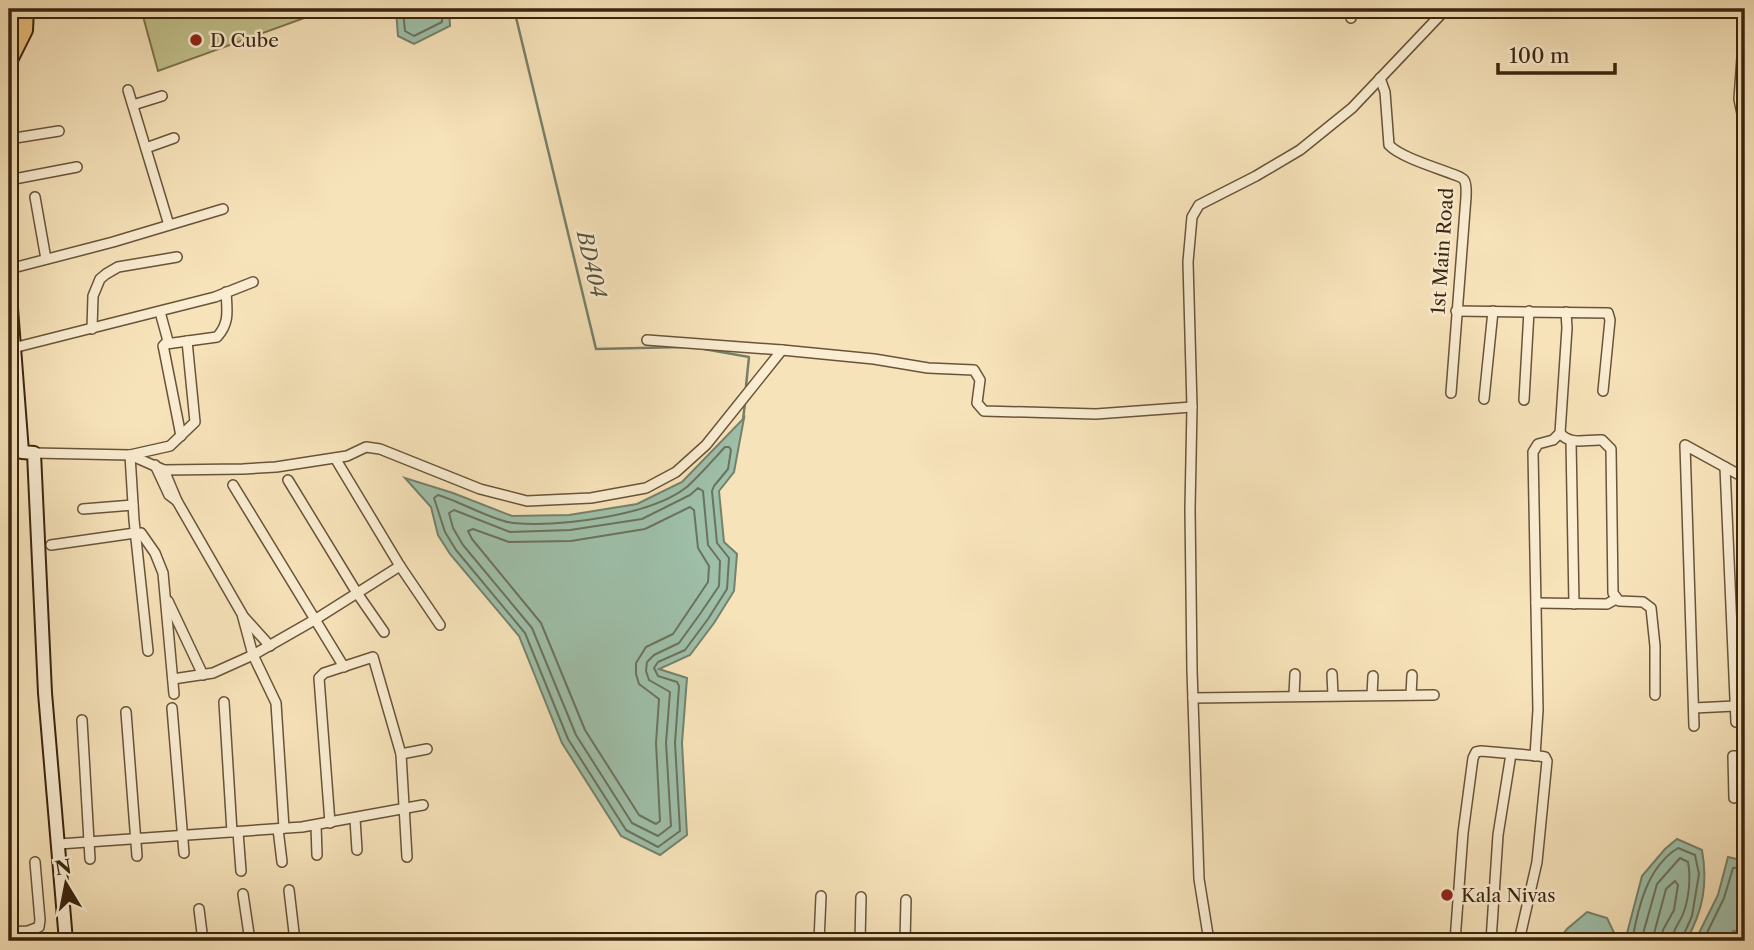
<svg xmlns="http://www.w3.org/2000/svg" width="1754" height="950" viewBox="0 0 1754 950" font-family="'Libre Caslon Text',serif">
<style>
.green{fill:#c2c28c;stroke:#7e744d;stroke-width:2}
.water{fill:#9ebfa9;stroke:#76816b;stroke-width:2}
.lines{fill:none;stroke-linecap:round;stroke-linejoin:round}
.shore{stroke:#6c725c;stroke-width:2}
.stream{stroke:#76816b;stroke-width:2.5}
.street-casing{stroke:#695439;stroke-width:12}
.secondary-casing{stroke:#3a250e;stroke-width:16}
.primary-casing{stroke:#3a250e;stroke-width:18}
.street{stroke:#faedd2;stroke-width:9}
.secondary{stroke:#faedd2;stroke-width:12}
.primary{stroke:#ecc27d;stroke-width:14}
.poi-dot{fill:#8f2418;stroke:#faedd2;stroke-width:2.5}
.labels{text-anchor:middle;stroke-width:5;stroke-linejoin:round;paint-order:stroke}
.poi-label{font-size:19px;fill:#3a250e;stroke:#faedd2;text-anchor:start}
.street-label{font-size:19px;fill:#3a250e;stroke:#faedd2}
.water-label{font-size:21px;font-style:italic;fill:#58533c;stroke:#faedd2}
</style>
<rect width="100%" height="100%" fill="#f7e3ba"/>
<filter id="stains"><feTurbulence type="fractalNoise" baseFrequency=".00286" numOctaves="4"/><feColorMatrix values="0 0 0 0 .2 0 0 0 0 .09 0 0 0 0 .02 0 0 0 .5 -.17"/></filter>
<radialGradient id="worn" r=".72"><stop offset=".6" stop-color="#630" stop-opacity="0"/><stop offset="1" stop-color="#630" stop-opacity=".3"/></radialGradient>
<!-- green -->
<path class="green" d="M141 9H329L158 71Z"/>
<!-- water -->
<g class="water">
<path d="M396 9H449L450 26 414 44 398 36Z"/>
<path d="M744 418 734 472 719 491 724 542 737 554 734 591 714 623 690 655 659 669 687 678 682 743 687 835 660 855 621 836 562 743 519 636 450 554 438 535 431 507 405 478 453 493 512 516 569 515 637 504 682 482Z"/>
<path d="M1677 839 1702 850C1708 884 1703 911 1686 941H1625L1642 876 1665 849Z"/>
<path d="M1728 857 1745 861V932L1733 931 1732 941H1695L1718 895Z"/>
<path d="M1587 912 1607 918 1618 941H1558L1567 929Z"/>
</g>
<g class="lines">
<!-- shore -->
<g class="shore">
<path d="M403 9 405 31 414 36 442 22V9"/>
<path d="M725 447H729L731 450 728 469 714 486 712 491 717 543 729 558 727 589 708 619 685 650 658 662 654 668 658 676 677 682 679 686 675 743 680 831 658 847 626 830 568 739 525 633 456 550 445 532 434 498 438 495C459 501 494 521 513 523 559 527 652 516 688 486 701 474 713 460 725 447Z"/>
<path d="M698 488 703 491 708 545 720 561 719 586 700 614 679 643 654 655 647 662 646 671 649 680 670 692 666 743 671 826 658 836 632 823 576 735 532 628 463 545 453 528 449 513 454 510 510 532 570 530 642 519 690 495Z"/>
<path d="M690 507 694 510 698 548 709 566 708 582 673 634 646 647 636 663V674L639 684 659 699 656 743 660 821 656 824 639 815 585 730 541 623 472 539 468 531 473 529 509 542 571 541 645 529Z"/>
<path d="M1632 941C1638 908 1647 867 1678 848L1695 855 1699 874 1692 916 1681 941"/>
<path d="M1641 941 1657 884 1680 858 1688 862C1691 877 1689 899 1683 914 1679 924 1672 930 1672 941"/>
<path d="M1652 941 1666 889 1675 881 1678 885 1674 910 1663 930 1661 941"/>
<path d="M1703 941 1724 898 1733 868 1745 867"/>
</g>
<!-- stream -->
<g class="stream">
<path d="M514 9 596 349 684 347"/>
<path d="M704 349 749 357 746 386"/>
<path d="M743 420 745 403"/>
</g>
<defs>
<g id="street">
<path d="M1350 9 1351 18"/>
<path d="M1745 16 1739 99 1745 128"/>
<path d="M1380 78 1385 92 1389 145C1404 161 1461 174 1464 180 1467 184 1466 192 1466 197L1451 393"/>
<path d="M128 90 169 225"/>
<path d="M133 105 162 96"/>
<path d="M9 139 59 131"/>
<path d="M146 148 174 138"/>
<path d="M9 180 77 167"/>
<path d="M35 197 46 259"/>
<path d="M9 269 113 242 223 209"/>
<path d="M1456 311 1608 313 1610 320 1603 391"/>
<path d="M160 312 168 341 163 346 164 350 181 436"/>
<path d="M92 329 93 296 100 279 106 274 118 267 177 257"/>
<path d="M647 340 782 350 874 359 928 368 974 370 980 380 977 403 984 411 1096 414 1192 407"/>
<path d="M166 344 217 337C230 323 227 310 226 292"/>
<path d="M13 348 215 297 253 282"/>
<path d="M1484 399 1493 311"/>
<path d="M1524 400 1529 311"/>
<path d="M1560 433C1570 446 1587 439 1602 440L1611 449 1613 593 1619 601 1643 602 1651 608 1655 646V695"/>
<path d="M1571 441 1574 604"/>
<path d="M9 452H22"/>
<path d="M34 453 130 455 170 446 195 422 187 341"/>
<path d="M130 455 164 470 243 469 276 467 347 456 366 447 380 449 480 489 527 501 591 498 646 488 676 472 706 445 782 350"/>
<path d="M130 455 134 520 148 651"/>
<path d="M335 458 400 566 440 625"/>
<path d="M155 465 169 495 177 501"/>
<path d="M1725 467 1736 722"/>
<path d="M164 470 177 501 242 614 253 655 276 703 284 828"/>
<path d="M288 480 357 593 384 632"/>
<path d="M233 485 344 667"/>
<path d="M83 509 133 505"/>
<path d="M141 533 155 553 163 573 174 694"/>
<path d="M51 545 135 533"/>
<path d="M168 601 203 675"/>
<path d="M1536 603 1607 604 1616 599"/>
<path d="M243 616 270 646"/>
<path d="M1332 674 1333 695"/>
<path d="M173 679 213 673 253 655 316 619 400 566"/>
<path d="M1294 695 1295 674"/>
<path d="M1372 695 1373 676"/>
<path d="M1411 695 1412 675"/>
<path d="M1193 698 1434 695"/>
<path d="M224 702 232 832"/>
<path d="M172 708 184 853"/>
<path d="M1694 708 1735 706"/>
<path d="M126 712 137 856"/>
<path d="M82 720 90 859"/>
<path d="M1694 726 1685 445 1745 478"/>
<path d="M401 754 427 749"/>
<path d="M1535 756 1538 710 1533 452 1538 444 1553 440 1560 433 1567 328 1566 312"/>
<path d="M1734 798 1733 756H1745"/>
<path d="M355 819 357 850"/>
<path d="M330 823 319 678 324 673 373 657 401 754 407 857"/>
<path d="M316 825 317 855"/>
<path d="M278 829 282 862"/>
<path d="M238 832 241 871"/>
<path d="M59 844 302 827 423 805"/>
<path d="M289 890 295 941"/>
<path d="M243 894 250 941"/>
<path d="M199 909 203 941"/>
<path d="M9 932 28 931 39 927 40 920 35 862"/>
<path d="M819 941 821 896"/>
<path d="M860 941 861 897"/>
<path d="M905 941 906 900"/>
<path d="M1209 941 1199 879 1192 670 1190 509 1192 407 1188 262 1192 217 1199 205 1256 176 1300 150 1352 108 1446 9"/>
<path d="M1455 941 1463 833 1473 758 1476 752 1481 751 1539 756 1545 757 1547 761 1537 862 1519 941"/>
<path d="M1491 941 1498 835 1511 754"/>
</g>
<path id="secondary" d="M9 282 22 452 34 453 45 693 66 941"/>
<g id="primary">
<path d="M9 28 15 9"/>
<path d="M9 62 25 30 26 9"/>
</g>
</defs>
<!-- street casing -->
<use href="#street" class="street-casing"/>
<!-- secondary casing -->
<use href="#secondary" class="secondary-casing"/>
<!-- primary casing -->
<use href="#primary" class="primary-casing"/>
<!-- street -->
<use href="#street" class="street"/>
<!-- secondary -->
<use href="#secondary" class="secondary"/>
<!-- primary -->
<use href="#primary" class="primary"/>
</g>
<!-- markers -->
<g class="poi-dot">
<circle cx="196" cy="40" r="7"/>
<circle cx="1447" cy="895" r="7"/>
</g>
<g class="labels">
<!-- poi labels -->
<g class="poi-label">
<text x="210" y="47">D Cube</text>
<text x="1461" y="902">Kala Nivas</text>
</g>
<!-- street labels -->
<g class="street-label">
<text transform="translate(1442 251) rotate(-86)" y="7">1st Main Road</text>
</g>
<!-- water labels -->
<g class="water-label">
<text transform="translate(591 264) rotate(77)" y="7">BD404</text>
</g>
</g>
<!-- margin -->
<rect width="1754" height="950" fill="none" stroke="#f7e3ba" stroke-width="35"/>
<rect x="10" y="10" width="1733" height="929" fill="none" stroke="#3a250e" stroke-width="3.5"/>
<rect x="18" y="18" width="1719" height="915" fill="none" stroke="#3a250e" stroke-width="2"/>
<!-- north arrow -->
<g transform="translate(66 884) rotate(350)" stroke="#faedd2" stroke-width="5" paint-order="stroke">
<path d="M0-5L12 26L0 18L-12 26Z" fill="#3a250e"/>
<text y="-10" font-size="19" font-weight="bold" text-anchor="middle" fill="#3a250e">N</text>
</g>
<!-- scale -->
<path d="M1498 63v10h117v-10" fill="none" stroke="#3a250e" stroke-width="3.5"/>
<text x="1509" y="63" font-size="21" fill="#3a250e" stroke="#faedd2" stroke-width="5" paint-order="stroke">100 m</text>
<rect width="100%" height="100%" filter="url(#stains)"/>
<rect width="100%" height="100%" fill="url(#worn)"/>
</svg>
